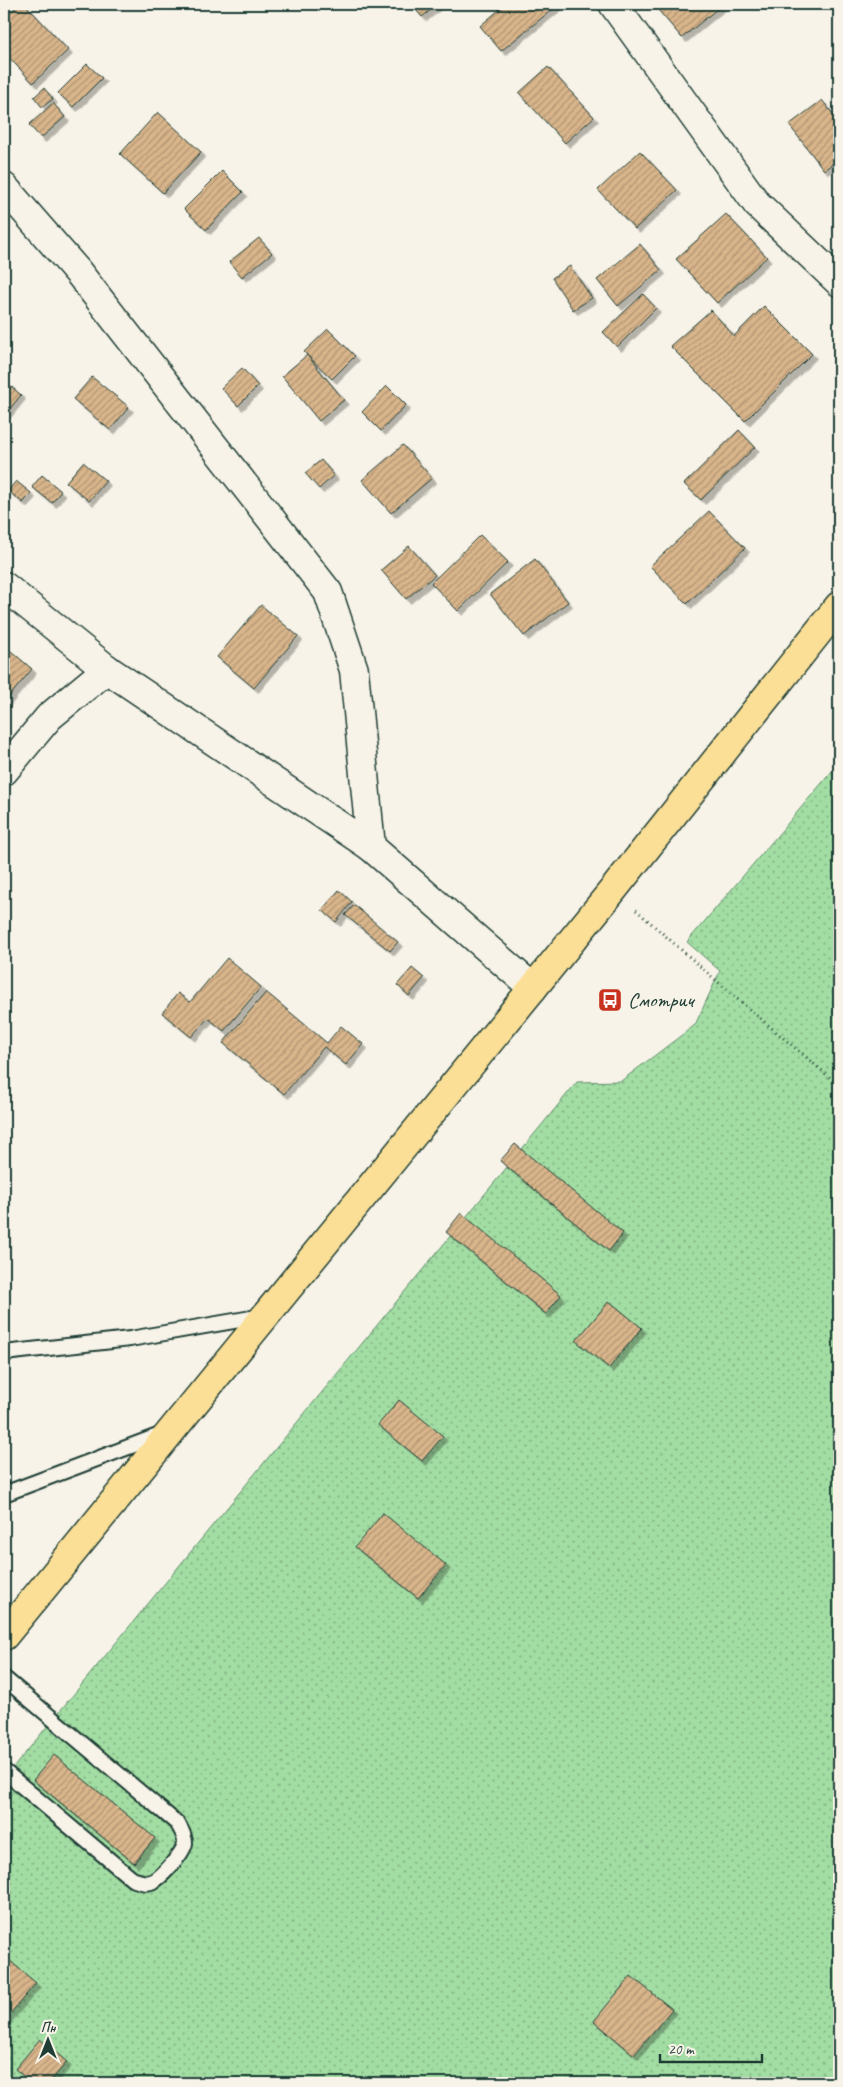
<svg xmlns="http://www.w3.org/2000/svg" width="843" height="2087" viewBox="0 0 843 2087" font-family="Caveat,sans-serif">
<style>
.garden{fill:url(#garden-dots);stroke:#608d6c}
.building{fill:url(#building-hatch);stroke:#1f3d34;filter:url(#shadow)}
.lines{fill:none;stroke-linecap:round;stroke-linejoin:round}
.service-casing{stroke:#1f3d34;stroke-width:18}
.minor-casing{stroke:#1f3d34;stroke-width:31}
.primary-casing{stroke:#1f3d34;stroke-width:31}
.path{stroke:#1f3d34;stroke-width:3;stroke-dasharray:1 4;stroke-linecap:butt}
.service{stroke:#f7f3e8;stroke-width:14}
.minor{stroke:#f7f3e8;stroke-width:28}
.primary{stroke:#fbdf96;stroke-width:28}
.labels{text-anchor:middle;stroke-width:4;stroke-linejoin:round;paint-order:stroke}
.poi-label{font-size:21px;fill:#1f3d34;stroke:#f7f3e8;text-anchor:start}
</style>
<defs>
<pattern id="garden-dots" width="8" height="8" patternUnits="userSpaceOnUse" patternTransform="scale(1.25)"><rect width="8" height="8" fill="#a2dda3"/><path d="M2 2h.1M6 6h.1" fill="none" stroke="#83b486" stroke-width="1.8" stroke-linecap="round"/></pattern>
<pattern id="building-hatch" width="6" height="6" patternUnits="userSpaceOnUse" patternTransform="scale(1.25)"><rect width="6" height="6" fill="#d9b58b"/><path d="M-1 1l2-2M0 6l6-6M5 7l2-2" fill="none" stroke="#af9472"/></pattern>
<filter id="shadow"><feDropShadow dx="4.5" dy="4.5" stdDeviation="0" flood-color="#0004"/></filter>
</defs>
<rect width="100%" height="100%" fill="#f7f3e8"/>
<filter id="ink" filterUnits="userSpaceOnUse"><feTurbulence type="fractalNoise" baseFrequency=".02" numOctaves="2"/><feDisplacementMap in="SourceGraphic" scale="10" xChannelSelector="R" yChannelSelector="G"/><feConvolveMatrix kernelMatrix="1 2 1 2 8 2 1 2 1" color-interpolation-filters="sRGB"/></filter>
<g filter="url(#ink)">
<!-- garden -->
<path class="garden" d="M839 763V2083H4V1779L577 1082 621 1081 695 1025 720 971 687 942Z"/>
<!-- building -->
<g class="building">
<path d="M19 4H25L68 50 33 83 4 52V19Z"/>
<path d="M411 4H438L422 17Z"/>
<path d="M506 4H559L501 51 480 26Z"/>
<path d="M653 4H723L682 38Z"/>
<path d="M87 64 102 78 73 107 58 93Z"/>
<path d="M548 67 594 117 565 143 519 93Z"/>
<path d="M44 88 53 99 42 107 34 97Z"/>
<path d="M822 100 839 122V159L824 170 789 125Z"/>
<path d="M53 103 65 117 41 138 29 125Z"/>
<path d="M158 112 201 152 163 193 120 154Z"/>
<path d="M640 151 677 190 635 229 598 190Z"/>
<path d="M222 171 243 192 206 230 184 209Z"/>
<path d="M726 214 767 257 717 303 676 259Z"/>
<path d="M259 238 272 253 242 277 229 262Z"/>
<path d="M640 244 661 270 618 306 597 280Z"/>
<path d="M570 266 592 298 573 310 552 278Z"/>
<path d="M643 294 656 308 617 347 603 332Z"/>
<path d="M764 306 812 354 745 421 670 346 711 310 734 336Z"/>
<path d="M328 329 355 356 332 379 304 352Z"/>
<path d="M307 355 344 400 319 421 282 376Z"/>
<path d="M839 361V375L832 368Z"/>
<path d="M242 368 258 386 238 406 221 388Z"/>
<path d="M92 377 129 407 110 430 73 399Z"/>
<path d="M4 380 21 395 4 416Z"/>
<path d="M387 386 406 405 381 431 362 412Z"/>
<path d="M739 430 755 447 701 500 684 484Z"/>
<path d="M403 445 432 478 391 513 362 480Z"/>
<path d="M321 460 334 475 319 489 305 473Z"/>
<path d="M83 462 106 481 89 501 66 482Z"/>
<path d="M42 475 61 491 52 503 32 487Z"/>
<path d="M16 481 31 493 23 503 8 491Z"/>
<path d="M709 511 745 548 687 604 650 566Z"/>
<path d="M480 535 508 562 458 611 431 583Z"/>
<path d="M409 546 435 575 406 599 381 570Z"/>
<path d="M535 559 568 602 524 636 490 594Z"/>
<path d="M261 605 298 636 254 688 217 657Z"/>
<path d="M4 645 32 669 4 703Z"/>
<path d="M339 890 352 902 336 922 322 910Z"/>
<path d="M354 905 398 942 390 951 345 915Z"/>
<path d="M227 958 261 987 224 1031 208 1018 191 1037 162 1013 178 993 190 1002Z"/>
<path d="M412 968 424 978 409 996 397 985Z"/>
<path d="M266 992 327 1043 341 1026 363 1044 346 1065 324 1047 284 1094 223 1043Z"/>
<path d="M515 1144 623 1233 609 1251 500 1161Z"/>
<path d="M461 1213 561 1295 546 1314 446 1232Z"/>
<path d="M609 1301 642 1328 609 1368 576 1341Z"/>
<path d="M399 1400 443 1436 422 1461 378 1425Z"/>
<path d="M383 1513 446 1565 418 1598 355 1547Z"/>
<path d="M54 1755 155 1838 134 1863 33 1780Z"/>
<path d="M4 1956 36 1983 4 2021Z"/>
<path d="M631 1976 672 2009 634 2055 594 2021Z"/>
<path d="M40 2039 67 2062 49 2083H32L15 2069Z"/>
</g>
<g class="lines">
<defs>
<g id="service">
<path d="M4 1353 130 1339 263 1316"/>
<path d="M4 1494 163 1434"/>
<path d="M4 1678 178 1824C181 1830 185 1835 185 1843 184 1852 161 1879 151 1882 145 1884 138 1881 132 1879L4 1771"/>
</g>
<g id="minor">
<path d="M613 4 757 204 839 282"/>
<path d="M4 187 78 272 328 592 354 670 371 847 533 988"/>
<path d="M4 586 107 669 371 847"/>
<path d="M4 771 49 717 107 669"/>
</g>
<path id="primary" d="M4 1636 613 890 839 606"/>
</defs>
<!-- service casing -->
<use href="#service" class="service-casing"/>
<!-- minor casing -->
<use href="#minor" class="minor-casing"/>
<!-- primary casing -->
<use href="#primary" class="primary-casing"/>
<!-- path -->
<path class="path" d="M636 910 736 998 839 1085"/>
<!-- service -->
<use href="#service" class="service"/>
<!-- minor -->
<use href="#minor" class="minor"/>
<!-- primary -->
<use href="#primary" class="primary"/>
</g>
</g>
<!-- icons -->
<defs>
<symbol id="bus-square" viewBox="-11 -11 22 22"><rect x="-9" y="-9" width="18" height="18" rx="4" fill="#c8321e" stroke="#f7f3e8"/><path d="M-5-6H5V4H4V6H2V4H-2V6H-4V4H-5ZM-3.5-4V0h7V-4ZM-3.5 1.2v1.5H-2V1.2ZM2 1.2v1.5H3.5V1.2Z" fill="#fff"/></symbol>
</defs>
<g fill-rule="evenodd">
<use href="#bus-square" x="596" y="986" width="28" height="28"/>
</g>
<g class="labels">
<!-- poi labels -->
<g class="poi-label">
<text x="628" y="1007">Смотрич</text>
</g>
</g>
<!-- margin -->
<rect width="843" height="2087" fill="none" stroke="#f7f3e8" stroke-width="20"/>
<rect x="10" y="10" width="823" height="2067" fill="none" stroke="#1f3d34" stroke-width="2" filter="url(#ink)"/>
<!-- north arrow -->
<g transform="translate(48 2040)" stroke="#f7f3e8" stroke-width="4" paint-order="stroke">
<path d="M0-4L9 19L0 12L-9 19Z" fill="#1f3d34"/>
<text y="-8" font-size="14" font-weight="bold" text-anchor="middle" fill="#1f3d34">Пн</text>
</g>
<!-- scale -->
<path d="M660 2054v8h102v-8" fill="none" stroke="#1f3d34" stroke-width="2.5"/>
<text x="668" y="2054" font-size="15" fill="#1f3d34" stroke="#f7f3e8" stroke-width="4" paint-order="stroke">20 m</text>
</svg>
